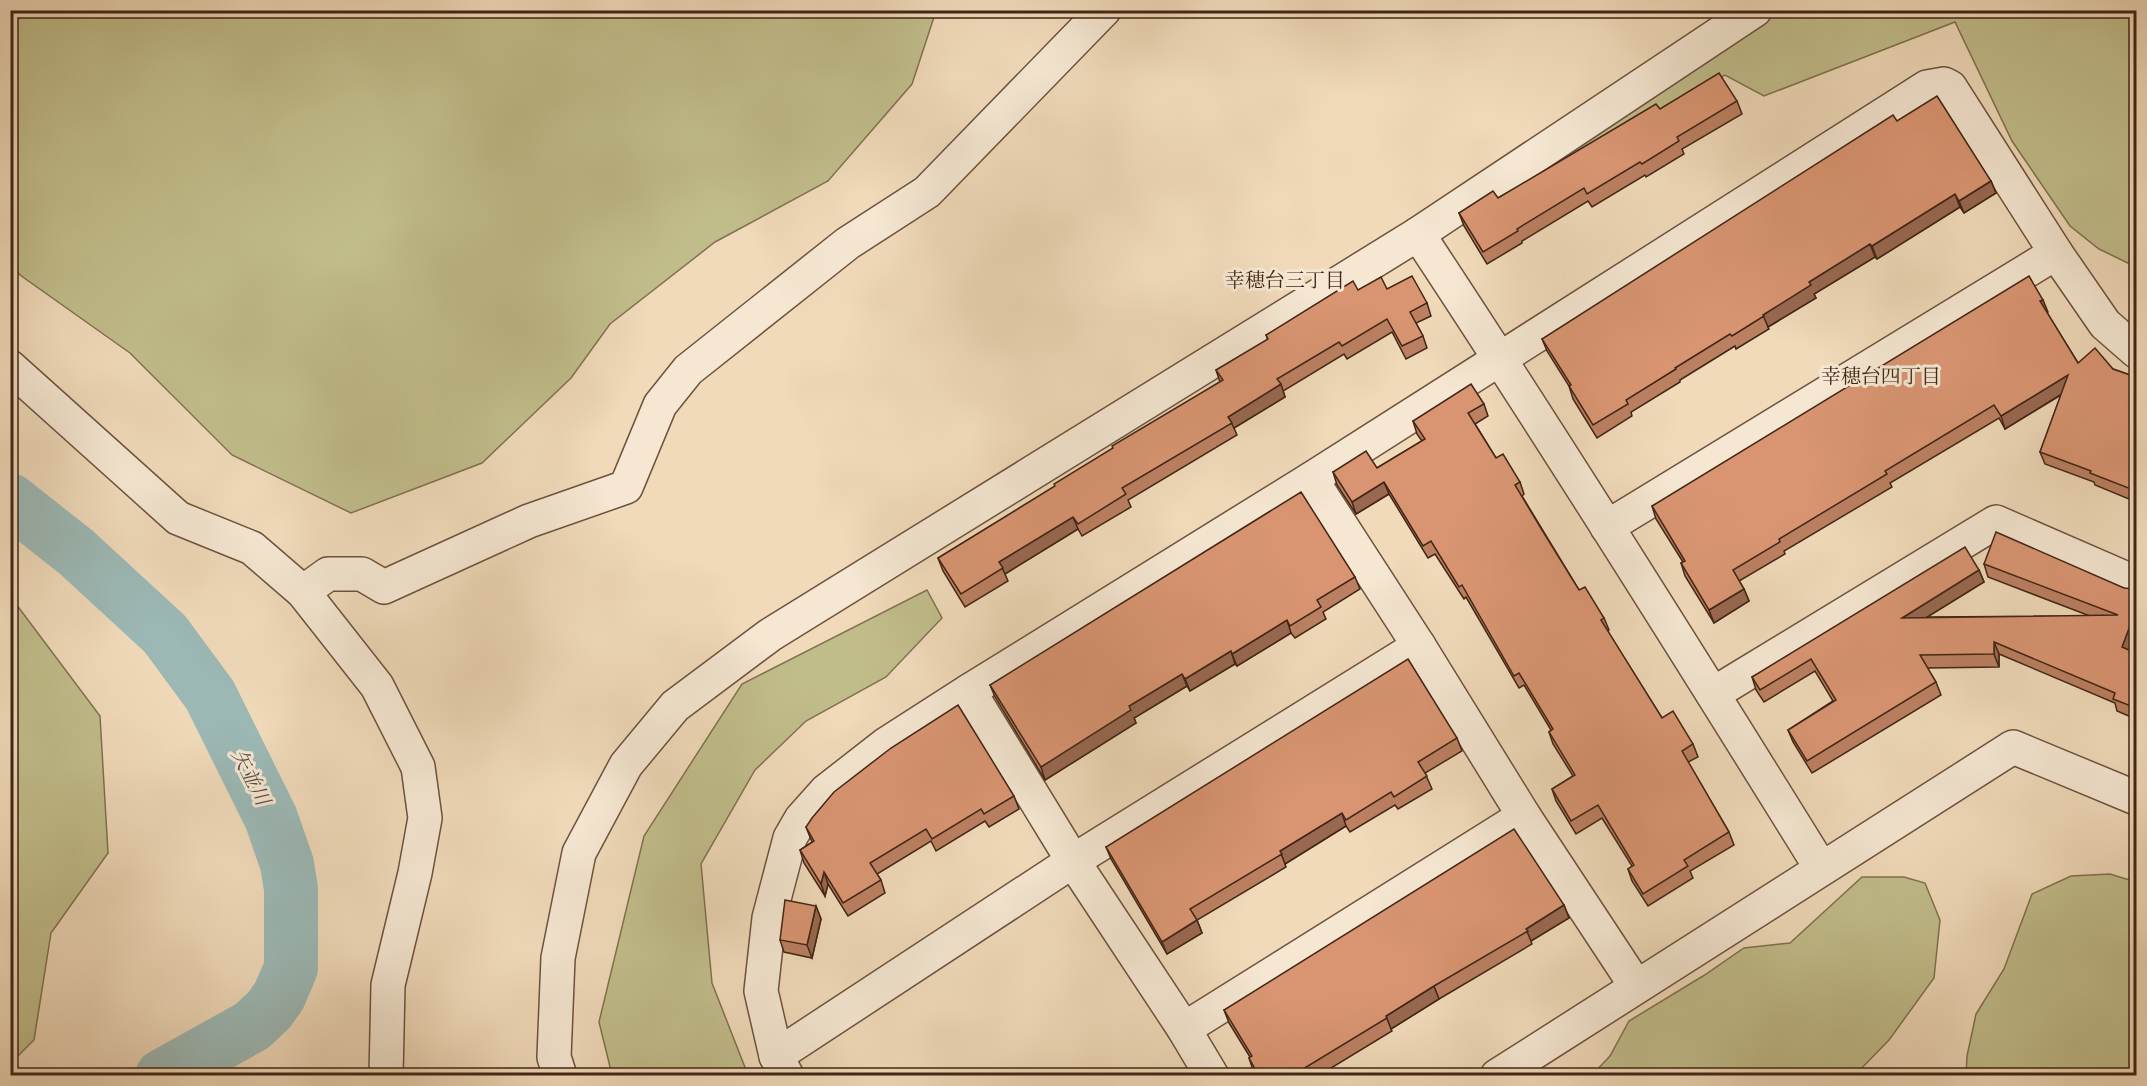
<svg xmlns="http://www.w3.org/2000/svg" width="2147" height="1086" viewBox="0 0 2147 1086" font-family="'Old Standard TT','Noto Serif JP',serif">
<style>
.green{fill:#c1bd8b;stroke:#817150;stroke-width:1.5}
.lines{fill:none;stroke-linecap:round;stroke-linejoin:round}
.river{stroke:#9cb9b6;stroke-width:54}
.minor-casing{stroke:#6d523e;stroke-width:36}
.tertiary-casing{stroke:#6d523e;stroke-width:36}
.minor{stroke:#f5e7d2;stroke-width:33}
.tertiary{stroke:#f5e7d2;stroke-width:33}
.wall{fill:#bb8062;stroke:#412515;stroke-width:1.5}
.shaded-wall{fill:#986850;stroke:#412515;stroke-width:1.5}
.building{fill:#d99572;stroke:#412515;stroke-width:1.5}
.labels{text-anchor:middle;stroke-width:6;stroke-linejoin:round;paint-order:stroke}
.neighbourhood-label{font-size:20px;fill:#412515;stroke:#f5e7d2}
.water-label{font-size:20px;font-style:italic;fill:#584a3d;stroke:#f5e7d2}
</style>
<rect width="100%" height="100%" fill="#f0daba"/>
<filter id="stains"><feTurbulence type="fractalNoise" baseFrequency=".00333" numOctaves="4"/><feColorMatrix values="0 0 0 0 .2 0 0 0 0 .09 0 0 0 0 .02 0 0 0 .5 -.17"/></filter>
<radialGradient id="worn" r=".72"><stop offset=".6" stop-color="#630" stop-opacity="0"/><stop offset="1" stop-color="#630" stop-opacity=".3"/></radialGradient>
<!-- green -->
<g class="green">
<path d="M11 10H936V11L912 84 828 181 715 242 610 324 571 378 482 463 351 513 232 455 130 353 20 275 11 263Z"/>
<path d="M1745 11H2136V267L2099 249 2070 226 2012 141 1955 22 1764 96 1725 75 1512 189Z"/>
<path d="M927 590 942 618 886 677 806 721 755 770 701 864 712 983 748 1075H612L599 1022 644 836 742 684Z"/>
<path d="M10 596 100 716 108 853 51 933 34 1040 11 1063Z"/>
<path d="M2110 874 2136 882V1075H1966L1967 1056 1976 1014 2004 969 2032 894 2071 876Z"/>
<path d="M1862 877H1904L1925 883 1940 920 1934 978 1889 1040 1855 1075H1592L1610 1056 1629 1021 1703 976 1744 948 1790 943Z"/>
</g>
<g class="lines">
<!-- river -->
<path class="river" d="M10 500 76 552 165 634 210 695 271 818 287 864 291 889V968L279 996 269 1010 252 1026 162 1076"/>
<defs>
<g id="minor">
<path d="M1418 234C1556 443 1689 655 1821 868"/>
<path d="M10 367 178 518 252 548 303 592 377 686 418 767 425 818 415 873 388 985 386 1076"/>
<path d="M1311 479 1419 646 1524 816 1636 986"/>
<path d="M1607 527 2056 253"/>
<path d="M303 592 328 574H362L384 587 529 521 626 487 660 405 688 370 848 243 927 192 1104 10"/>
<path d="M969 691 1073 861 1184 1029 1212 1076"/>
<path d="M1713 694 1996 522 2136 583"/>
<path d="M1184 1029 1524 816"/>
<path d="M776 1056 1073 861 1419 646"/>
<path d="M787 1076 776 1056 761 991 769 918 790 838 801 819 826 791 885 745 969 691 1311 479 1927 87 1944 84 1950 87 2056 253 2105 324 2136 351"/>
<path d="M1497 1076 2013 747 2136 798"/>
</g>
<path id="tertiary" d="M560 1076 554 1057 558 958 579 853 626 765 675 706 770 635 1418 234 1755 10"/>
</defs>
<!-- minor casing -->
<use href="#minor" class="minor-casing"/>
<!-- tertiary casing -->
<use href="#tertiary" class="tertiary-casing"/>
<!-- minor -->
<use href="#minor" class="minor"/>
<!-- tertiary -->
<use href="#tertiary" class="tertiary"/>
</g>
<!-- wall -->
<g class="wall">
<path d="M1737 101 1742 114 1682 149 1684 154 1646 177 1645 175 1592 207 1588 201 1522 241V243L1487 264 1464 226 1459 213 1498 198 1660 109Z"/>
<path d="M1991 181 1996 193 1964 213 1960 207 1877 259 1875 257 1814 294 1816 298 1768 327 1769 329 1736 349 1735 346 1680 380V382L1631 412 1632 416 1597 438 1573 399 1569 386 1547 351 1542 339Z"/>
<path d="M1358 290 1427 303 1431 316 1416 323 1423 336 1427 348 1406 359 1392 332 1347 359 1344 354 1283 391 1285 397 1234 428 1237 435 1128 500 1131 507 1082 536 1078 529 1005 574 1008 581 965 607 943 571 938 558 1054 487 1220 382 1216 370 1268 340 1266 335Z"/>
<path d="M2043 300 2047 313 2078 363 2113 369 2136 377V502L2095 485 2094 482 2045 464 2040 452 2061 395 2005 429 1999 418 1890 483 1892 487 1784 551 1785 554 1739 581 1744 589 1749 601 1714 623 1685 576 1681 563 1683 562 1656 519 1652 506Z"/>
<path d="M1484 404 1488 416 1475 424 1496 458 1520 482 1524 494 1522 496 1579 590 1604 618 1609 630 1607 631 1662 718 1693 744 1698 757 1688 762 1729 832 1734 845 1690 871 1693 878 1648 906 1632 881 1628 869 1632 866 1602 818 1576 834 1556 801 1552 789 1573 776 1553 744 1549 732 1551 730 1524 685 1519 688 1466 597 1464 599 1435 554 1428 558 1389 494 1356 514 1337 485 1333 472 1377 468 1422 441 1417 434 1413 421Z"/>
<path d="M1984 564 2124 588 2136 634 2130 650 2136 653V719L2117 711 2115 703 1999 654V667L1927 668 1936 682 1941 695 1812 773 1793 742 1788 730 1833 701 1815 671 1764 702 1756 690 1752 677 1979 570 1984 582 1927 617 2090 616 1988 577Z"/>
<path d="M1355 577 1360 589 1323 612 1326 619 1295 638 1291 633 1237 666 1235 664 1190 691 1187 686 1134 718 1136 723 1045 780 995 697 990 685Z"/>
<path d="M1457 738 1462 751 1425 773 1432 789 1398 809 1395 805 1350 832 1346 826 1285 864 1286 867 1197 920 1202 933 1167 954 1111 859 1106 847Z"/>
<path d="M1014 796 1019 809 989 827 985 821 936 851 931 841 877 874 881 880 885 893 848 916 828 884 825 896 804 863 800 850 812 842 806 827Z"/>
<path d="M1564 905 1569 918 1531 941 1532 944 1439 999 1391 1029 1392 1031 1318 1076H1256L1253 1070 1249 1058 1250 1057 1229 1023 1224 1010Z"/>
<path d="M816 906 821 919 812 958 784 952 780 940Z"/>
</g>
<!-- shaded-wall -->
<g class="shaded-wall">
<path d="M1991 181 1996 193 1964 213 1959 201Z"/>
<path d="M1955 194 1960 207 1877 259 1872 246Z"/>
<path d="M1870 244 1875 257 1814 294 1816 298 1768 327 1763 315 1809 282Z"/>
<path d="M2043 300 2048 312 2045 314 2040 301Z"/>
<path d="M2068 375 2073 387 2005 429 2001 416Z"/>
<path d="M1281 384 1285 397 1234 428 1228 417Z"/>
<path d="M1384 482 1389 494 1356 514 1352 502Z"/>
<path d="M1073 517 1078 529 1005 574 999 562Z"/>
<path d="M1979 570 1984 582 1906 630 1902 618Z"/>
<path d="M1744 589 1749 601 1714 623 1709 610Z"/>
<path d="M2136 610V634L2126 659 2122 647Z"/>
<path d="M1287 620 1291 633 1237 666 1232 654Z"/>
<path d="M1994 642 1999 654V667L1994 654Z"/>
<path d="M1231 651 1235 664 1190 691 1185 679Z"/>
<path d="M1182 674 1187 686 1134 718 1136 723 1045 780 1041 767 1129 706Z"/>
<path d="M1342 813 1346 826 1285 864 1280 851Z"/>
<path d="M824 872 828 884 825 896 821 884Z"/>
<path d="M1564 905 1569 918 1531 941 1526 929Z"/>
<path d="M816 906 821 919 812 958 807 945Z"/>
<path d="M1197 920 1202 933 1167 954 1162 942Z"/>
<path d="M1434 986 1439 999 1391 1029 1386 1016Z"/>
</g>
<!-- building -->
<g class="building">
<path d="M1719 73 1737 101 1677 137 1679 141 1642 164 1640 162 1587 194 1584 188 1517 229 1518 231 1483 252 1459 213 1493 191 1498 198 1656 104 1660 109Z"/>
<path d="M1937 96 1991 181 1959 201 1955 194 1872 246 1870 244 1809 282 1811 285 1763 315 1764 316 1732 336 1730 334 1675 368 1676 369 1626 400 1628 404 1593 425 1569 386 1571 385 1542 339 1893 115 1897 121Z"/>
<path d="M1412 276 1427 303 1410 312 1423 336 1402 346 1387 319 1342 346 1339 342 1277 379 1281 384 1228 417 1232 423 1122 488 1126 494 1078 524 1073 517 999 562 1003 568 961 594 938 558 1055 486 1054 484 1113 448 1112 446 1223 380 1216 370 1268 339 1266 335 1353 281 1358 290 1381 277 1387 289Z"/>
<path d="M2029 276 2043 300 2040 301 2078 363 2095 348 2113 369 2136 377V491L2090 473 2091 471 2040 452 2068 375 2001 416 1994 405 1885 471 1887 474 1779 539 1780 542 1733 570 1744 589 1709 610 1681 563 1685 561 1652 506Z"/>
<path d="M1471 384 1484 404 1468 413 1496 458 1503 454 1520 482 1515 485 1542 530 1579 590 1585 587 1604 618 1601 620 1662 718 1673 711 1693 744 1682 751 1729 832 1684 860 1688 866 1643 894 1628 869 1634 865 1598 805 1571 821 1552 789 1575 775 1549 732 1553 729 1519 673 1514 676 1462 585 1459 587 1431 541 1423 546 1384 482 1352 502 1333 472 1366 451 1377 468 1425 439 1413 421Z"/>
<path d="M1301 492 1355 577 1317 600 1321 607 1290 626 1287 620 1232 654 1231 651 1185 679 1182 674 1129 706 1131 710 1041 767 990 685Z"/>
<path d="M1996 532 2124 588 2134 589 2136 588V610L2122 647 2136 653V708L2113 699 2115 693 1994 642V654L1920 655 1936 682 1807 761 1788 730 1836 700 1811 659 1760 690 1752 677 1965 547 1979 570 1902 618 2118 615 1984 564Z"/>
<path d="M1408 659 1457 738 1418 762 1427 776 1394 797 1391 792 1346 820 1342 813 1280 851 1282 854 1190 909 1197 920 1162 942 1106 847Z"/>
<path d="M958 705 1014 796 984 814 981 809 932 839 926 829 870 863 881 880 843 903 824 872 821 884 800 850 814 841 806 827 812 818 834 792 891 748Z"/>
<path d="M1514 829 1564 905 1526 929 1528 931 1434 986 1386 1016 1387 1018 1298 1072 1301 1076H1259L1249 1058 1252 1056 1224 1010Z"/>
<path d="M785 900 816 906 807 945 780 940Z"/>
</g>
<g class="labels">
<!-- neighbourhood labels -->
<g class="neighbourhood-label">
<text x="1285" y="287">幸穂台三丁目</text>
<text x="1881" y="383">幸穂台四丁目</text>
</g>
<!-- water labels -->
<g class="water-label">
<text transform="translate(251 777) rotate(63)" y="7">矢並川</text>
</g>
</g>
<!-- margin -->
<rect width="2147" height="1086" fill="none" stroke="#f0daba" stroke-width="36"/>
<rect x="12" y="12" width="2123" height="1062" fill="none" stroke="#412515" stroke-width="3"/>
<rect x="18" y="18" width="2111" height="1050" fill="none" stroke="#412515" stroke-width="1.5"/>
<rect width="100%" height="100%" filter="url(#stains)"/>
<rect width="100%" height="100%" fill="url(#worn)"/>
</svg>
